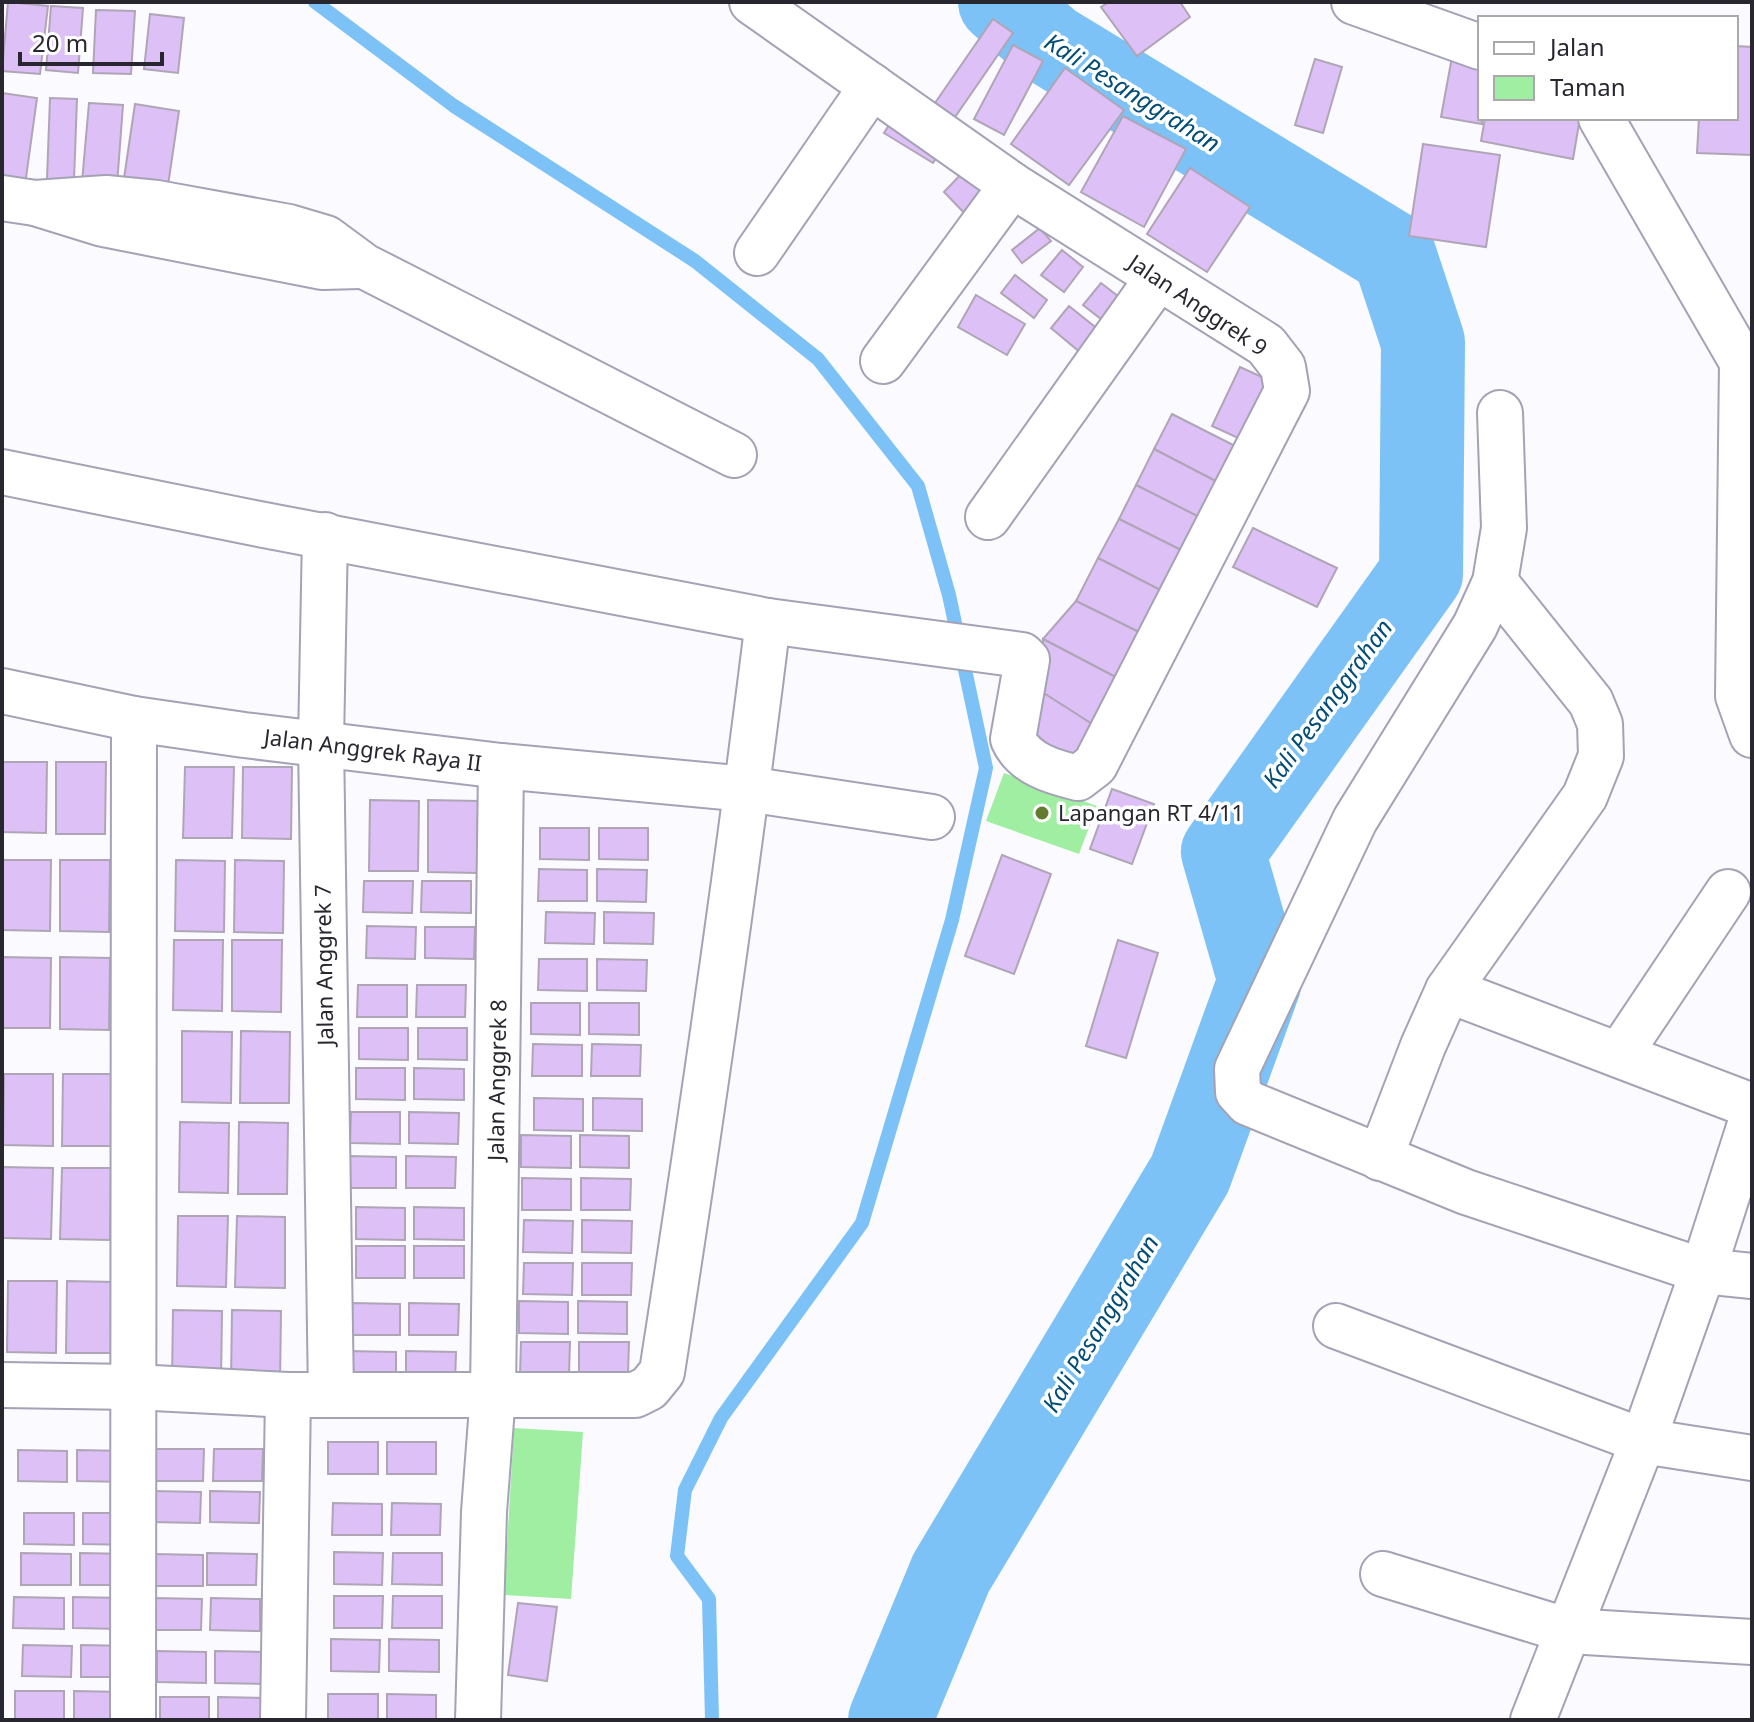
<svg xmlns="http://www.w3.org/2000/svg" width="1754" height="1722" viewBox="0 0 1754 1722" font-family="'Noto Sans',sans-serif">
<style>
.green{fill:#a0eea1}
.lines{fill:none;stroke-linecap:round;stroke-linejoin:round}
.stream{stroke:#7cc2f7;stroke-width:14}
.river{stroke:#7cc2f7;stroke-width:84}
.building{fill:#ddc1f6;stroke:#afa5b7;stroke-width:2}
.minor-casing{stroke:#a4a2b5;stroke-width:48}
.minor{stroke:#fff;stroke-width:44}
.poi-dot{fill:#617b2f;stroke:#fff;stroke-width:3}
.labels{text-anchor:middle;stroke-width:7;stroke-linejoin:round;paint-order:stroke}
.street-label{font-size:22px;fill:#28272f;stroke:#fff}
.poi-label{font-size:22px;fill:#28272f;stroke:#fff;text-anchor:start}
.water-label{font-size:24px;font-style:italic;fill:#014d78;stroke:#fff}
</style>
<rect width="100%" height="100%" fill="#fbfaff"/>
<!-- green -->
<g class="green">
<path d="M1004 773 1097 806 1079 854 986 821Z"/>
<path d="M514 1428 583 1432 571 1599 504 1595Z"/>
</g>
<g class="lines">
<!-- stream -->
<path class="stream" d="M315 2 454 106 695 261 818 359 918 486 949 595 986 768 952 920 862 1223 721 1418 685 1490 677 1556 709 1599 712 1720"/>
<!-- river -->
<path class="river" d="M890 1720 951 1573 1190 1174 1260 981 1223 852 1421 574 1423 342 1394 254 1051 45 1000 2"/>
</g>
<!-- building -->
<g class="building">
<path d="M8 2 48 6 40 74 2 71Z"/>
<path d="M1109 2H1180L1190 17 1137 56 1101 7Z"/>
<path d="M51 6 83 8 78 73 46 70Z"/>
<path d="M96 10 135 11 131 74 93 73Z"/>
<path d="M150 14 184 18 178 73 144 69Z"/>
<path d="M993 19 1013 33 955 117 935 103Z"/>
<path d="M1013 45 1043 61 1004 135 974 119Z"/>
<path d="M1736 46 1752 47V155L1697 153 1699 118H1736Z"/>
<path d="M1452 57 1480 63 1482 124 1441 117Z"/>
<path d="M1315 59 1342 67 1323 133 1295 125Z"/>
<path d="M1065 68 1124 110 1069 185 1011 144Z"/>
<path d="M2 93 37 98 25 185 2 182Z"/>
<path d="M50 98 77 99 74 180 47 179Z"/>
<path d="M89 103 123 105 117 185 82 182Z"/>
<path d="M135 104 179 111 167 192 123 185Z"/>
<path d="M898 111 947 142 933 163 884 133Z"/>
<path d="M1123 116 1186 149 1144 227 1081 192Z"/>
<path d="M1485 118H1580L1573 159 1481 141Z"/>
<path d="M1423 144 1500 155 1486 247 1409 236Z"/>
<path d="M1190 168 1250 207 1207 272 1147 234Z"/>
<path d="M965 170 993 199 971 220 944 192Z"/>
<path d="M1040 228 1051 241 1022 263 1012 250Z"/>
<path d="M1062 250 1083 267 1064 292 1041 275Z"/>
<path d="M1015 275 1047 300 1034 318 1001 293Z"/>
<path d="M1101 283 1119 297 1101 319 1083 305Z"/>
<path d="M976 295 1025 324 1007 355 958 327Z"/>
<path d="M1069 306 1100 331 1081 353 1051 328Z"/>
<path d="M1240 367 1277 384 1249 443 1212 426Z"/>
<path d="M1172 414 1247 452 1229 488 1154 449Z"/>
<path d="M1154 449 1229 488 1211 523 1136 485Z"/>
<path d="M1136 485 1211 523 1193 556 1119 519Z"/>
<path d="M1119 519 1193 556 1172 596 1098 558Z"/>
<path d="M1253 528 1337 568 1317 607 1233 567Z"/>
<path d="M1098 558 1172 596 1151 638 1076 601Z"/>
<path d="M1076 601 1151 638 1127 683 1043 639Z"/>
<path d="M1043 639 1127 683 1103 731 1042 692Z"/>
<path d="M1042 692 1103 731 1086 763 1033 737Z"/>
<path d="M2 762H47L46 833 2 832Z"/>
<path d="M56 762H106L105 834H56Z"/>
<path d="M185 767H234L232 838H183Z"/>
<path d="M243 767H292L291 839 242 838Z"/>
<path d="M1112 789 1154 804 1132 864 1090 849Z"/>
<path d="M370 800 419 801 418 871H369Z"/>
<path d="M428 800 478 801 477 873 428 872Z"/>
<path d="M540 828H589V860L540 859Z"/>
<path d="M599 828H648V860L599 859Z"/>
<path d="M1002 855 1051 874 1014 974 965 956Z"/>
<path d="M2 860H51L50 931 2 930Z"/>
<path d="M60 860H110L109 932 60 931Z"/>
<path d="M176 860 225 861 224 932 175 931Z"/>
<path d="M235 860 284 861 283 933 234 932Z"/>
<path d="M539 869 587 870V901H538Z"/>
<path d="M597 869 647 870 646 902 597 901Z"/>
<path d="M364 881H413L412 913 363 912Z"/>
<path d="M422 881H471V913L421 912Z"/>
<path d="M546 912 595 913 594 944 545 943Z"/>
<path d="M604 912 654 913 653 944 604 943Z"/>
<path d="M367 926 416 927 415 959 366 958Z"/>
<path d="M425 927H475L474 959 425 958Z"/>
<path d="M174 940H223L222 1011 173 1010Z"/>
<path d="M232 940H282L281 1012 232 1011Z"/>
<path d="M1118 940 1158 953 1126 1058 1086 1046Z"/>
<path d="M2 957 51 958 50 1028H2Z"/>
<path d="M60 957 110 958 109 1030 60 1029Z"/>
<path d="M539 959H587V991L538 990Z"/>
<path d="M597 959 647 960 646 991 597 990Z"/>
<path d="M358 985H407V1017H357Z"/>
<path d="M417 985H466L465 1017H416Z"/>
<path d="M531 1003H580V1035L531 1034Z"/>
<path d="M589 1003H639V1035L589 1034Z"/>
<path d="M359 1028H408V1060L359 1059Z"/>
<path d="M418 1028H467V1060L418 1059Z"/>
<path d="M182 1031 232 1032 231 1103 182 1102Z"/>
<path d="M241 1031 290 1032 289 1103H240Z"/>
<path d="M533 1044 582 1045V1076H532Z"/>
<path d="M592 1044 641 1045 640 1076H591Z"/>
<path d="M356 1068H405V1100L356 1099Z"/>
<path d="M414 1068 464 1069V1100L414 1099Z"/>
<path d="M4 1074H53V1146L3 1145Z"/>
<path d="M63 1074H112L111 1146H62Z"/>
<path d="M534 1098 583 1099V1131L534 1130Z"/>
<path d="M593 1098 642 1099V1131L593 1130Z"/>
<path d="M351 1112H400V1144L350 1143Z"/>
<path d="M409 1112 459 1113 458 1144 409 1143Z"/>
<path d="M180 1122 229 1123 228 1193 179 1192Z"/>
<path d="M239 1122 288 1123 287 1194H238Z"/>
<path d="M521 1135 571 1136V1168L521 1167Z"/>
<path d="M580 1135 629 1136V1168L580 1167Z"/>
<path d="M348 1156 396 1157V1188H347Z"/>
<path d="M406 1156 456 1157 455 1188H406Z"/>
<path d="M3 1167 53 1168 51 1239 2 1238Z"/>
<path d="M62 1168H111L110 1240 60 1239Z"/>
<path d="M522 1178 571 1179V1210H522Z"/>
<path d="M581 1178 631 1179 630 1210H581Z"/>
<path d="M356 1207 405 1208V1240L356 1239Z"/>
<path d="M414 1207 464 1208V1240L414 1239Z"/>
<path d="M178 1216H228L226 1287 177 1286Z"/>
<path d="M237 1216 285 1217V1288L235 1287Z"/>
<path d="M524 1220 573 1221 572 1253 523 1252Z"/>
<path d="M582 1220 632 1221 631 1253 582 1252Z"/>
<rect x="356" y="1246" width="49" height="32"/>
<rect x="414" y="1246" width="50" height="32"/>
<path d="M524 1263H573L572 1295 523 1294Z"/>
<path d="M582 1263H632L631 1295H582Z"/>
<path d="M8 1281H57L56 1353 7 1352Z"/>
<path d="M67 1281 116 1282 115 1353H66Z"/>
<path d="M519 1301 568 1302V1334L519 1333Z"/>
<path d="M578 1301 627 1302V1334L578 1333Z"/>
<path d="M351 1303 400 1304V1335H350Z"/>
<path d="M409 1303 459 1304 458 1335H409Z"/>
<path d="M173 1310 222 1311 221 1381H172Z"/>
<path d="M232 1310 281 1311 280 1383 231 1382Z"/>
<path d="M521 1342H570L569 1374H520Z"/>
<path d="M579 1342H629L628 1374H579Z"/>
<path d="M348 1351 396 1352V1384L347 1383Z"/>
<path d="M406 1351 456 1352 455 1384 406 1383Z"/>
<rect x="328" y="1442" width="50" height="32"/>
<rect x="387" y="1442" width="49" height="32"/>
<path d="M155 1449H204L203 1481H154Z"/>
<path d="M214 1449H263L262 1481H213Z"/>
<path d="M18 1450 67 1451V1482L18 1481Z"/>
<path d="M77 1450 126 1451V1482L77 1481Z"/>
<path d="M152 1491 201 1492 200 1523 151 1522Z"/>
<path d="M210 1491 260 1492 259 1523 210 1522Z"/>
<path d="M333 1503 382 1504V1535H332Z"/>
<path d="M392 1503 441 1504 440 1535H391Z"/>
<path d="M24 1513H74V1545L24 1544Z"/>
<path d="M83 1513H132V1545L83 1544Z"/>
<path d="M334 1552 383 1553 382 1585 334 1584Z"/>
<path d="M21 1553 71 1554V1585H21Z"/>
<path d="M80 1553 129 1554V1585H80Z"/>
<path d="M207 1553 257 1554 256 1585H207Z"/>
<path d="M393 1553H442V1585L392 1584Z"/>
<path d="M154 1554 203 1555V1586H154Z"/>
<path d="M334 1596H383L382 1628H334Z"/>
<path d="M393 1596H442V1628H392Z"/>
<path d="M14 1597 64 1598V1629L13 1628Z"/>
<path d="M73 1597 122 1598 121 1629 73 1628Z"/>
<path d="M153 1598 202 1599 201 1630H153Z"/>
<path d="M211 1598 260 1599V1631L210 1630Z"/>
<path d="M518 1603 557 1607 547 1681 508 1675Z"/>
<path d="M331 1639 380 1640 379 1672 331 1671Z"/>
<path d="M389 1639 439 1640V1672L389 1671Z"/>
<path d="M23 1645 72 1646 71 1677 22 1676Z"/>
<path d="M81 1645 131 1646 130 1677H81Z"/>
<path d="M157 1651 206 1652V1683L157 1682Z"/>
<path d="M215 1651 264 1652V1684L215 1683Z"/>
<rect x="15" y="1691" width="49" height="29"/>
<path d="M74 1691 123 1692V1720H74Z"/>
<rect x="328" y="1694" width="50" height="26"/>
<path d="M387 1694 436 1695V1720H387Z"/>
<rect x="160" y="1697" width="49" height="23"/>
<path d="M218 1697 267 1698V1720H218Z"/>
</g>
<g class="lines">
<defs>
<g id="minor">
<path d="M1354 2 1480 47"/>
<path d="M1601 118 1742 362 1738 696 1752 735"/>
<path d="M2 198 35 203 103 224 322 267 360 266"/>
<path d="M35 203 106 198 157 203 289 227 326 238 364 266 734 455"/>
<path d="M757 253 872 86"/>
<path d="M883 361 1012 185"/>
<path d="M1500 413 1504 528 1495 582 1475 626 1355 820 1237 1069 1238 1092 1248 1103 1466 1192 1703 1271 1752 1276"/>
<path d="M2 472 254 523 768 621 1022 655 1027 660 1013 739C1024 764 1053 772 1078 778L1095 765 1287 391 1283 367 1266 345 1012 185 752 2"/>
<path d="M988 517 1158 278"/>
<path d="M325 535 321 742 331 1395"/>
<path d="M2 691 134 719 244 735 501 766 747 789 932 817"/>
<path d="M1448 990 1752 1106"/>
<path d="M1619 1055 1728 892"/>
<path d="M1380 1158 1423 1046 1448 990 1585 796 1601 756 1600 724 1591 702 1495 582"/>
<path d="M1336 1326 1643 1441 1752 1458"/>
<path d="M2 1385 134 1387 288 1395H635L649 1388 662 1372C701 1122 737 872 768 621"/>
<path d="M1383 1574 1569 1631 1752 1642"/>
<path d="M133 1720 134 719"/>
<path d="M283 1720 288 1395"/>
<path d="M478 1720 484 1512 493 1394 501 766"/>
<path d="M1533 1720 1643 1441 1703 1271 1752 1118"/>
</g>
</defs>
<!-- minor casing -->
<use href="#minor" class="minor-casing"/>
<!-- minor -->
<use href="#minor" class="minor"/>
</g>
<!-- markers -->
<circle class="poi-dot" cx="1042" cy="813" r="8"/>
<g class="labels">
<!-- street labels -->
<g class="street-label">
<text transform="translate(1198 305) rotate(34)" y="8">Jalan Anggrek 9</text>
<text transform="translate(373 750) rotate(7)" y="8">Jalan Anggrek Raya II</text>
<text transform="translate(324 965) rotate(-91)" y="8">Jalan Anggrek 7</text>
<text transform="translate(497 1080) rotate(-89)" y="8">Jalan Anggrek 8</text>
</g>
<!-- poi labels -->
<g class="poi-label">
<text x="1058" y="821">Lapangan RT 4/11</text>
</g>
<!-- water labels -->
<g class="water-label">
<text transform="translate(1132 93) rotate(32)" y="8">Kali Pesanggrahan</text>
<text transform="translate(1328 704) rotate(-54)" y="8">Kali Pesanggrahan</text>
<text transform="translate(1101 1324) rotate(-59)" y="8">Kali Pesanggrahan</text>
</g>
</g>
<!-- border -->
<rect width="1754" height="1722" fill="none" stroke="#28272f" stroke-width="8"/>
<!-- legend -->
<rect x="1478" y="16" width="260" height="104" fill="#ffffff" stroke="#a9a9ac" stroke-width="2"/>
<rect x="1494" y="42" width="40" height="12" fill="#ffffff" stroke="#a9a9ac" stroke-width="2"/>
<text x="1550" y="56" font-size="24" fill="#28272f">Jalan</text>
<rect x="1494" y="76" width="40" height="24" fill="#a0eea1" stroke="#a9a9ac" stroke-width="2"/>
<text x="1550" y="96" font-size="24" fill="#28272f">Taman</text>
<!-- scale -->
<path d="M20 52v12h142v-12" fill="none" stroke="#28272f" stroke-width="4"/>
<text x="32" y="52" font-size="24" fill="#28272f" stroke="#ffffff" stroke-width="6" paint-order="stroke">20 m</text>
</svg>
